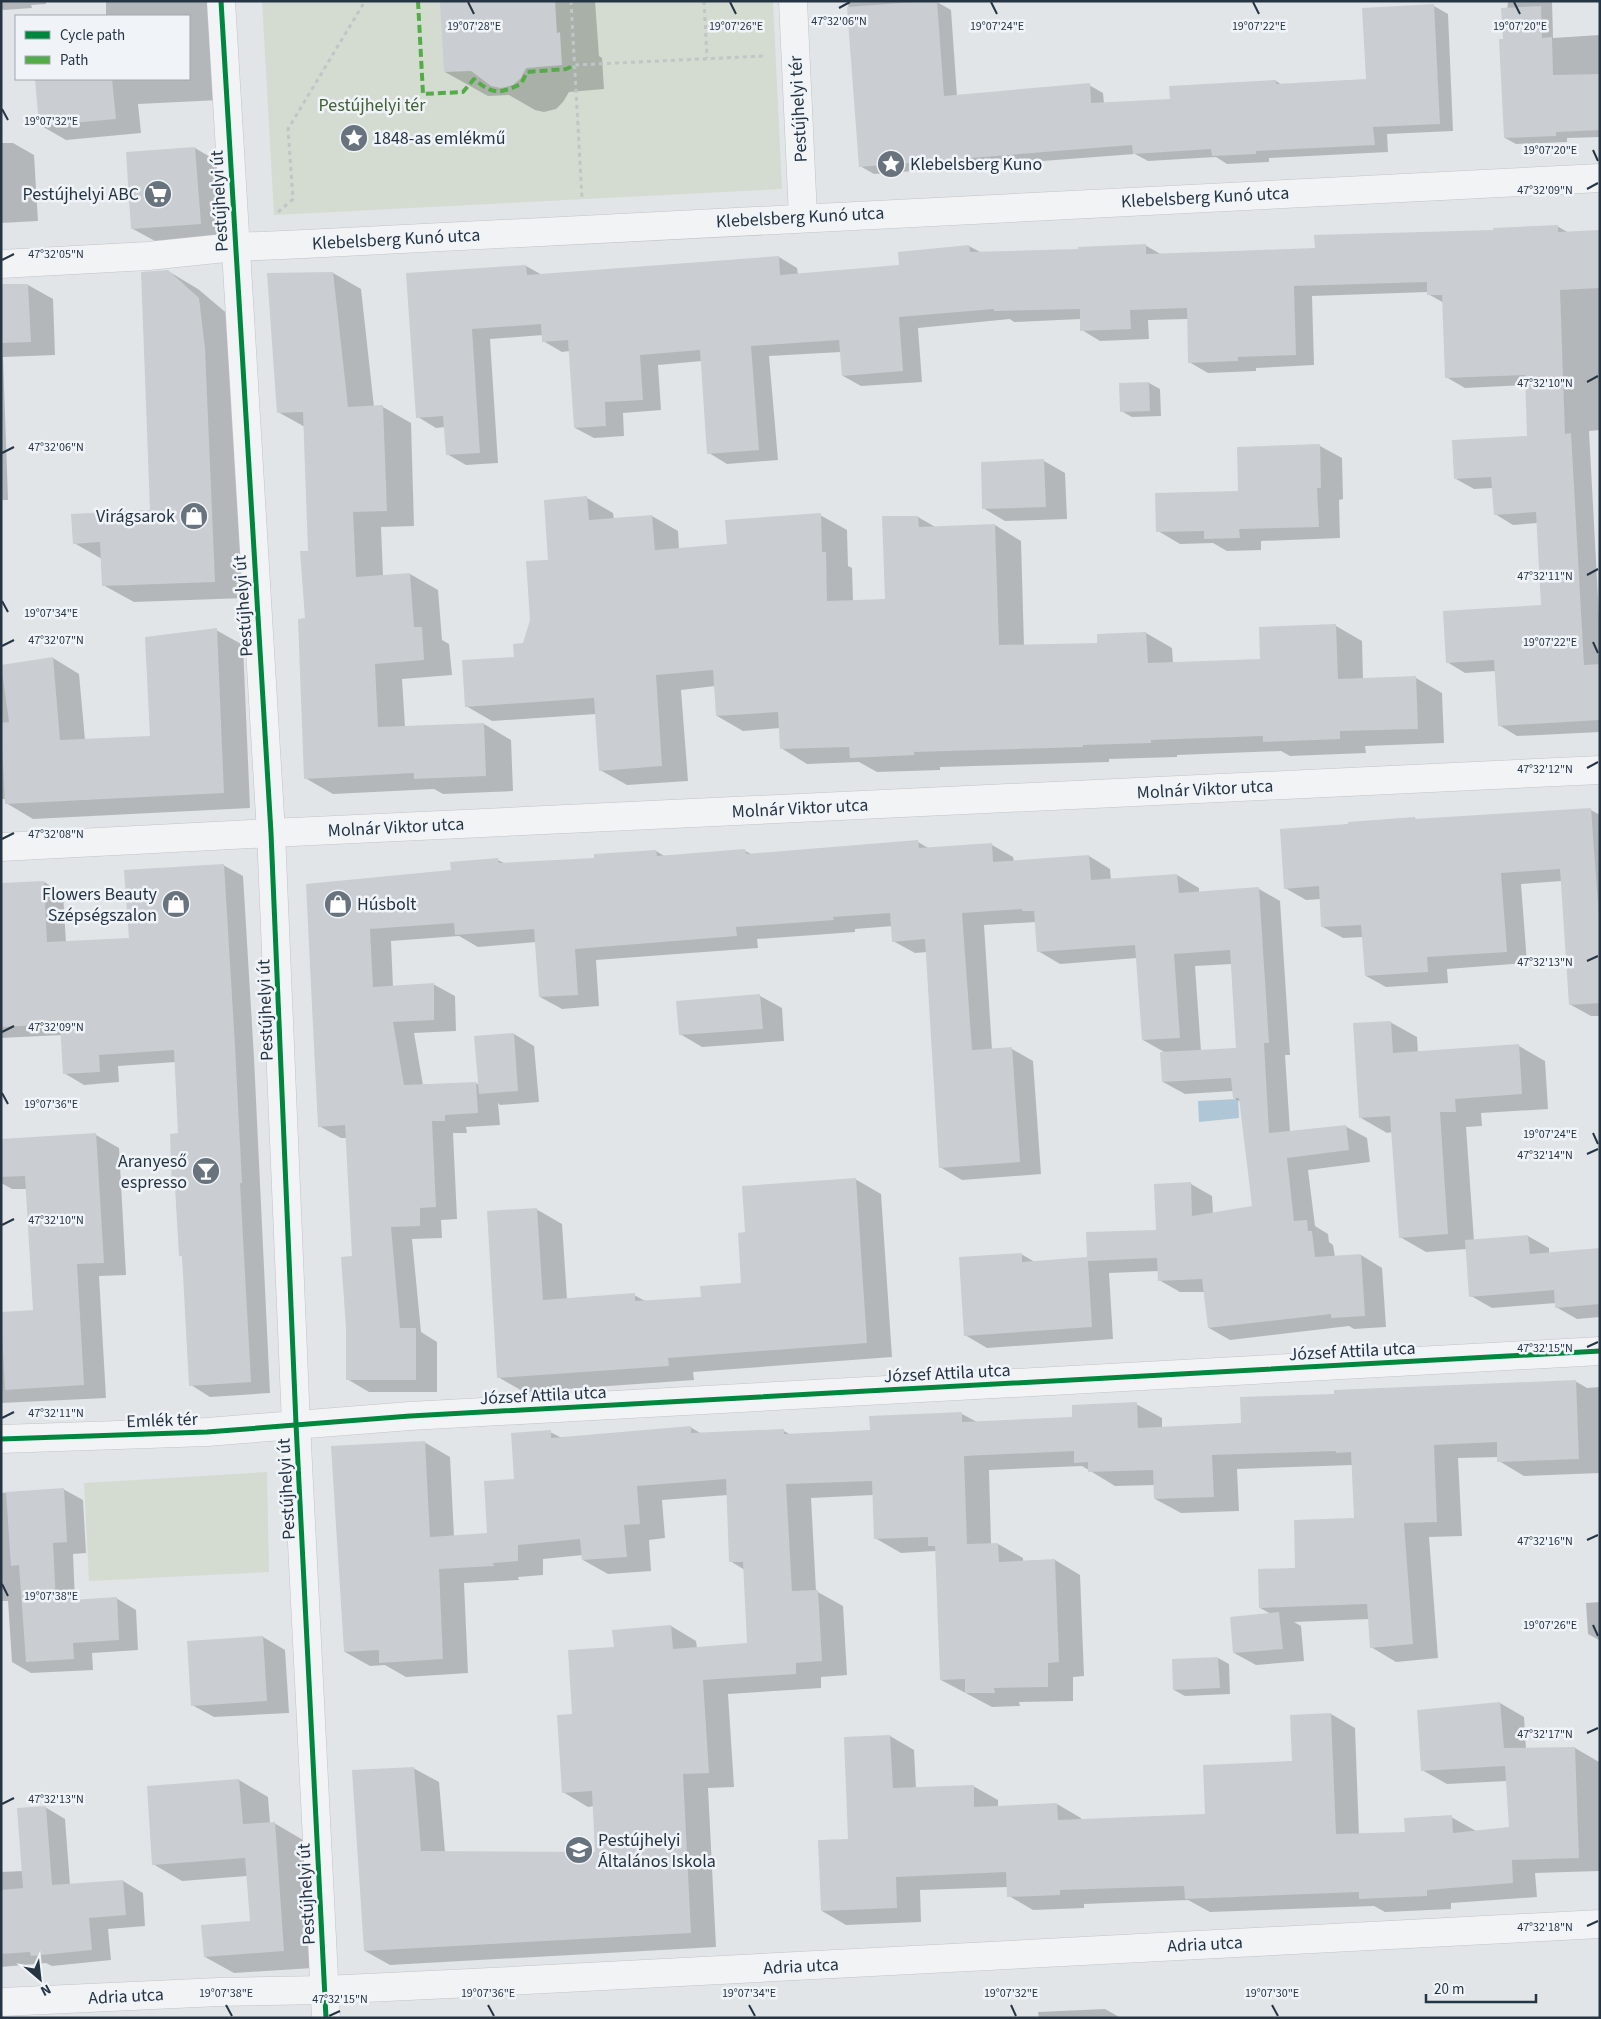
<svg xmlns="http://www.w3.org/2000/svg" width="1601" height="2019" viewBox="0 0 1601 2019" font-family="'Source Sans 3',sans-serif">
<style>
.green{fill:#d4dcd2}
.water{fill:#aec6d6}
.shadow{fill:#0003;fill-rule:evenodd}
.building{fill:#cacdd1}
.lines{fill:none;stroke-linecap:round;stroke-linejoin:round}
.minor-casing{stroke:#c0c3c6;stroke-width:29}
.path{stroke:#c0c5c8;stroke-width:3;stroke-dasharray:4 4;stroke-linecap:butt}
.minor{stroke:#f2f3f4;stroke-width:28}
.quiet{stroke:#53ac47;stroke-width:4;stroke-dasharray:8 4;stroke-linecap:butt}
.cycleway-casing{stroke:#f0f4f8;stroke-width:8}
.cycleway{stroke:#00873e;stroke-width:5}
.ticks{fill:none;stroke:#263544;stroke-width:2}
.labels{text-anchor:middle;stroke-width:5;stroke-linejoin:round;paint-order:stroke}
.park-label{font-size:18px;fill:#416132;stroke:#f0f4f8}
.street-label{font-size:18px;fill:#263544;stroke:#f0f4f8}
.poi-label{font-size:18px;fill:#263544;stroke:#f0f4f8;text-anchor:start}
.ticks-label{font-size:12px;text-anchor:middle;fill:#263544;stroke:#f0f4f8;stroke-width:5;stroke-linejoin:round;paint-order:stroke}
</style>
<rect width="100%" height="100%" fill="#e2e5e8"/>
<!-- green -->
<g class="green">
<path d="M262 1H773L782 189 274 215Z"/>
<path d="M267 1472 269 1572 89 1581 84 1483Z"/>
</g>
<!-- water -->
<path class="water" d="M1238 1099 1239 1118 1199 1122 1198 1101Z"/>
<!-- shadow -->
<g class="shadow">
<path d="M1 1H46V4L31 5 32 8 4 10 1 9Z"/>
<path d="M106 1H209L220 100 138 104 141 133 66 140 40 125 36 79H189V16H106Z"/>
<path d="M441 1H595L599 56 602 58 604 89 569 92 563 102 556 109 544 112 535 110 509 95 488 96 445 72Z"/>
<path d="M848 1H917V3L937 2 951 10 957 96 1089 85 1103 93 1104 103 1171 100 1276 81 1282 85 1367 80 1434 6 1448 14 1453 131 1387 134 1388 152 1269 158V162L1227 164 1216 157 1148 161 1135 154 874 174 860 166Z"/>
<path d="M1508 1H1552L1553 38 1600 35V137L1567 138V142L1516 144 1505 138 1504 41Z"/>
<path d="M1 143H13L34 155 38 221 1 223Z"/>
<path d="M195 148 217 161 222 236 155 241 133 229Z"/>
<path d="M1557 226 1569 233 1600 231V430L1589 431 1600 635V732L1517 736 1499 725 1496 671 1465 673 1447 662 1542 606 1538 523 1513 525 1495 514 1493 488 1474 489 1456 479 1528 437 1527 385 1465 388 1446 377 1444 303 1428 294V292L1312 296 1314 365 1256 368V371L1208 373 1189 362 1188 319 1148 320 1149 339 1100 341 1082 330 1081 319 1014 322 1010 319 918 328 922 382 861 386 843 376 841 352 769 356 778 460 727 464 709 453 702 361 658 365 661 410 623 413 624 436 594 438 575 428 570 351 562 352 543 341V335L490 339 498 463 466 465 447 454 445 427 436 428 418 417 407 275 526 266 542 275 779 257 797 268 798 275 900 267 969 246 982 253 1079 250 1145 245 1162 255 1316 250 1494 231Z"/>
<path d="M168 271 198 289 230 316 245 598 134 602 103 585 102 559 74 543 152 512Z"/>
<path d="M333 273 361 289 374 407H383L411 423 414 526 381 527 383 576 410 574 438 590 442 640 449 644 452 675 402 679 405 727 484 724 511 740 513 791 443 794 434 789 333 794 305 778 306 619 309 552 305 427 278 412Z"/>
<path d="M28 285 53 299 55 355 3 357 8 500H1V286Z"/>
<path d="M1149 383 1160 389 1161 416 1132 417 1121 411 1120 384Z"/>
<path d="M1320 446 1342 458 1343 499 1339 500 1340 538 1261 541V550L1227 551 1213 543 1180 544 1158 531 1240 492 1238 448Z"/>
<path d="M1044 461 1065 473 1067 519 1005 521 983 508Z"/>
<path d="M587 498 613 513 614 519 652 516 678 531 679 549 728 545 820 515 847 530 848 566 852 568 853 601 886 600 884 517H918L937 528 995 525 1021 541 1024 646 1098 644V635L1146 633 1172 648 1173 664 1261 661 1336 626 1362 641 1363 680 1416 678 1442 693 1444 743 1365 746 1366 753 1290 756 1281 751 1177 755V757L1109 759V762L940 767V770L877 772 859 762 807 764 781 748 780 728 743 731 717 716 715 686 681 690 688 781 627 785 600 770 596 714 492 721 466 706 515 658 524 645 549 561Z"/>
<path d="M216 630 243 645 250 808 33 819 6 803V799H1V666L53 658 79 674 85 740 151 737Z"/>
<path d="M1591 810 1600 815V1016H1591L1571 1005 1562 881 1521 884 1527 963 1447 969 1448 983 1386 987 1366 976 1363 937 1343 938 1323 927 1321 899 1306 900 1285 888 1349 825 1414 818 1418 820Z"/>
<path d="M918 842 930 849 992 845 1013 857 1014 862 1089 856 1110 869 1111 880 1177 875 1199 888V893L1259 889 1280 901 1290 1055H1285L1290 1132 1345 1126 1367 1138 1370 1162 1308 1170 1315 1226 1328 1234 1329 1242 1333 1245 1335 1257 1361 1255 1382 1268 1386 1327 1354 1329 1349 1326 1230 1340 1209 1328 1205 1292H1180L1159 1280V1271L1109 1273 1113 1339 987 1348 965 1335 1021 1254 1035 1262 1089 1258 1157 1231 1191 1184 1212 1196 1213 1213 1253 1207 1241 1102 1234 1098 1233 1091 1185 1094 1163 1082 1166 1053 1143 1040 1137 958 1060 964 1038 951 1036 922 984 925 992 1050 1012 1049 1033 1061 1041 1174 962 1180 940 1167 927 952 915 953 893 941V926L855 929V932L757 939 758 948 596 960 599 1006 562 1009 540 997 536 942 478 947 459 936 391 941 393 987 433 984 455 996 456 1031 414 1033 423 1085 476 1083 479 1085 514 1034 534 1046 539 1102 500 1105 498 1103 500 1125 466 1127 467 1133H453L457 1219 441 1220 442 1238 412 1239 421 1332 437 1342V1392H369L347 1379 353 1257 347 1138H341L319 1126 307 885 452 872 498 860 506 864 596 859 656 851 666 857 745 851 753 855ZM1232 964 1238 1049 1201 1051 1195 966Z"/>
<path d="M223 865 243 876 254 1058 270 1393 210 1397 191 1385 183 1257 180 1255 176 1188 173 1187 180 1134 176 1062 118 1066 119 1082 84 1085 64 1073 62 1035 1 1038V884L44 882 63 893 66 943 130 940Z"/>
<path d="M760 996 782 1008 784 1041 702 1047 680 1034Z"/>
<path d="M1390 1022 1417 1037 1418 1053 1519 1046 1545 1061 1548 1109 1481 1113 1482 1126 1466 1127 1474 1241 1528 1236 1549 1248V1254L1600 1249V1317L1577 1319 1556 1307V1303L1492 1308 1471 1296 1467 1249 1426 1252 1400 1237 1392 1132 1387 1133 1361 1118Z"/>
<path d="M96 1135 119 1148 126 1275 99 1276 106 1398 1 1403V1321L35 1311 27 1189H12L1 1183V1140Z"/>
<path d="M855 1179 881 1194 892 1357 693 1372 694 1380 524 1392 498 1377 536 1209 562 1224 567 1299 634 1295 647 1302 702 1298 743 1284 747 1234Z"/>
<path d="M1575 1381 1587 1388 1600 1387V1473L1524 1476 1499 1461V1457L1458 1458 1462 1536 1429 1537 1438 1658 1396 1662 1371 1647 1369 1619 1294 1622 1301 1626 1304 1661 1256 1665 1234 1653 1271 1614 1260 1608 1297 1569 1355 1520 1353 1465 1237 1469 1239 1511 1181 1513 1155 1499V1485L1115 1486 1082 1466 989 1470 991 1544H998L1023 1558V1562L1055 1560 1080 1575 1084 1676 1073 1677V1701L1019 1702 1020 1706 992 1707 941 1680 936 1551 901 1553 875 1538 873 1495 811 1498 816 1591 843 1606 847 1675 821 1677V1688L728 1694 734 1787 708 1788 716 1947 390 1965 365 1951 413 1768 439 1782 445 1852 597 1853 594 1806 588 1807 563 1792 573 1716 615 1649 671 1626 696 1641 697 1648 748 1644 745 1570 730 1561 728 1495 662 1500 665 1538 649 1540 651 1571 608 1574 583 1560V1555L543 1559V1575L518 1577 519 1580 464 1583 468 1673 406 1677 385 1665 370 1666 345 1652 424 1442 450 1457 454 1537 489 1535 515 1480 550 1432 562 1438 690 1427 702 1434 784 1431 791 1435 871 1431 962 1414 977 1422 1074 1418 1136 1404 1162 1418V1428L1243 1424 1335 1395Z"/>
<path d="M63 1489 83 1500 86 1553 73 1554 75 1601 116 1598 136 1610 138 1650 92 1653 93 1670 31 1673 12 1662 8 1601H1V1493Z"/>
<path d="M1600 1602V1640H1599L1588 1634 1586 1603Z"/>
<path d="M263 1637 285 1650 289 1713 214 1717 192 1705Z"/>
<path d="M1218 1658 1229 1664 1230 1694 1185 1696 1174 1690 1173 1660Z"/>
<path d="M1500 1703 1524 1717 1526 1749 1575 1748 1599 1762 1600 1871 1535 1873 1537 1897 1451 1903V1909L1385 1912 1374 1906 1210 1912 1188 1900 1084 1904V1908L1033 1910 1009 1896 1008 1887 920 1890 921 1922 846 1925 822 1911 849 1840 845 1738 890 1736 914 1750 916 1789 973 1786 998 1800V1807L1057 1804 1081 1818V1820L1206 1815 1293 1763 1331 1714 1355 1728 1359 1835 1406 1833 1451 1817 1476 1831 1510 1828 1507 1781 1447 1784 1422 1770Z"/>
<path d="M239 1780 268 1797 270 1823H274L303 1840 313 1968 234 1973 205 1957 251 1922 247 1876 182 1881 153 1864 148 1787Z"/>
<path d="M45 1807 65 1819 70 1885 123 1881 143 1893 145 1926 108 1929 111 1960 52 1966 46 1963 1 1967V1872L23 1871Z"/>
<path d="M1105 2009 1121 2018H1039L1038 2012Z"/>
</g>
<!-- building -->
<g class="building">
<path d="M440 1H555L557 33 560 32 562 65 526 68 521 78 513 85 501 88 491 86 471 71 444 72Z"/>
<path d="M927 1H937L944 96 1090 83 1091 103 1170 99 1169 86 1276 80V84L1366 79 1362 8 1434 4 1440 124 1373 127 1375 145 1256 151V154L1212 156 1211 149 1133 154 1132 145 859 167 847 7Z"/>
<path d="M1541 6 1542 38 1552 37 1553 75 1600 74V130L1556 132V136L1504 138 1499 39H1503L1501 8Z"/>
<path d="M35 79H112L116 119 39 126Z"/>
<path d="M195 147 201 224 131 229 126 152Z"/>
<path d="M1558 225V232L1600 230V288L1560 290 1565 434 1571 433 1584 665 1600 664V720L1498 726 1494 660 1446 663 1443 611 1541 605 1538 550 1536 512 1494 515 1491 477 1454 479 1452 440 1527 436 1525 375 1445 378 1442 295H1427V282L1294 286 1296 355 1238 357V361L1188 363 1187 308 1130 310 1131 329 1080 331V309L994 311V309L899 317 903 371 842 376 839 340 751 346 759 450 707 454 700 350 640 355 643 400 605 402 606 426 574 428 568 340 542 342 541 324 472 329 480 453 446 455 443 416 416 418 406 273 526 265 527 275 779 256 780 275 899 265 898 252 969 245 970 252 1078 249V247L1146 244V254L1234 251 1315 248 1314 235 1493 230V228Z"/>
<path d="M168 270 199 298 205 348 215 582 102 586 100 542 73 544 71 514 150 510 141 272Z"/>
<path d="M333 272 348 407 383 405 387 511 353 512 356 577 410 573 414 627H422L424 660 375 664 378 727 484 723 486 776 414 779V773L304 779 298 619 305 618 300 551H308L303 412 277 413 267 273Z"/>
<path d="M1 284H28L31 342 1 343Z"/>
<path d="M1149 382 1150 411 1120 412 1119 383Z"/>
<path d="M1320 444 1321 488H1317L1319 527 1239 529 1240 538 1204 539V531L1156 532 1155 493 1238 491 1237 447Z"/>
<path d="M1044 459 1046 507 982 509 981 462Z"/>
<path d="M587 496 589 520 652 515 655 550 727 544 725 520 821 513 822 552H826L827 601 885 599 882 516H918L919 527 995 524 999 645 1097 643V634L1146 632 1148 663 1260 659 1259 627 1336 624 1338 679 1416 676 1418 729 1340 731V739L1263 742V736L1151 740V743L1083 745V747L914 752V755L850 758 849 747 780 749 778 712 716 716 713 670 656 675 662 766 599 771 594 698 465 707 462 660 514 657 513 644 523 643 530 620 526 561 548 560 544 500Z"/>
<path d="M217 628 224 793 5 804 1 723 9 722 1 665 53 657 60 740 150 736 145 637Z"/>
<path d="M1591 808 1600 931V1003L1569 1005 1560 869 1501 873 1507 952 1427 957 1428 972 1365 976 1361 925 1321 927 1319 886 1284 889 1280 829 1348 824V822L1415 817V819Z"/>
<path d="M918 840 919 848 992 843 993 862 1089 855 1091 880 1177 874 1179 893 1259 887 1269 1043H1264L1269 1133 1346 1125 1349 1150 1287 1158 1294 1221 1307 1220 1308 1231H1312L1315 1257 1361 1254 1365 1316 1331 1318V1314L1208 1328 1202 1279 1158 1281 1157 1258 1088 1261 1092 1327 964 1336 959 1257 1022 1253V1262L1087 1257 1086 1232 1156 1230 1154 1184 1191 1182 1192 1216 1252 1206 1239 1098H1233L1231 1078 1162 1082 1160 1052 1236 1048 1230 950 1174 954 1180 1038 1142 1040 1135 945 1037 952 1034 911H1022V909L962 913 972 1050 1012 1047 1020 1162 939 1168 925 939 892 942 890 913 833 917 834 920 736 927 737 936 575 949 578 995 539 997 534 929 455 935 454 923 370 929 373 987 434 983V1020L393 1022 404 1085 476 1082 478 1113 445 1115V1121H432L436 1207 420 1208V1226L391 1227 400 1328H416V1380H346V1328L341 1257 352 1256 345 1125 318 1127 306 884 451 870 450 862 498 858 499 863 594 858V854L656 850 657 856 745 849 746 854Z"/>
<path d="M224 864 235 1046 242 1183H240L251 1382 189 1386 182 1256H179L175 1187 172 1188 170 1134 178 1133 174 1050 99 1055 100 1072 63 1074 60 1024 1 1027V883L44 881 47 942 129 938 124 870Z"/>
<path d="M760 994 763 1029 679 1035 676 1001Z"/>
<path d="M1391 1021 1393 1053 1519 1044 1522 1094 1455 1099 1456 1112H1440L1448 1234 1399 1238 1390 1116 1359 1118 1353 1023Z"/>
<path d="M514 1033 518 1091 479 1094 474 1036Z"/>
<path d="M96 1133 104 1263 77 1264 84 1385 5 1390 1 1312 33 1310 25 1176 1 1177V1139Z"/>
<path d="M856 1178 867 1343 668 1358 669 1366 497 1378 487 1211 537 1208 543 1300 635 1293V1301L701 1297 700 1286 741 1283 738 1233 745 1232 742 1186Z"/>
<path d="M1528 1235 1530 1254 1600 1248V1304L1555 1308 1554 1290 1469 1297 1465 1240Z"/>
<path d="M1576 1380 1579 1459 1497 1462V1442L1434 1445 1437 1522 1404 1523 1413 1644 1370 1648 1367 1604 1259 1608 1258 1569 1295 1568 1294 1520 1354 1518 1351 1452 1336 1453V1451L1212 1455 1214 1497 1154 1499 1153 1470 1088 1472V1462L1074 1463V1451L964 1456 967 1544 998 1543 999 1562 1055 1559 1059 1662 1048 1663V1687L994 1688 995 1693H965V1679L940 1680 935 1546H928V1537L874 1539 872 1481 786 1484 792 1591 818 1590 822 1661 796 1663V1674L703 1680 709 1773 683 1774 691 1933 364 1951 352 1770 414 1767 421 1851 595 1852 592 1791 562 1793 557 1715 572 1714 568 1650 614 1647 612 1630 671 1625 673 1649 747 1643 743 1562H729L726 1479 637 1486 640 1524 624 1525 627 1557 582 1560 580 1539 518 1545V1561L493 1563 494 1566 439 1569 443 1659 379 1663V1650L344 1652 331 1446 425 1441 430 1537 487 1533 484 1481 514 1479 511 1433 551 1430V1438L691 1426V1433L784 1429V1434L870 1430 869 1416 962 1412V1422L1072 1417V1405L1137 1402 1138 1428 1241 1423 1240 1397 1334 1394V1390Z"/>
<path d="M64 1488 67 1542 53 1543 56 1601 117 1597 119 1640 73 1643 74 1659 26 1662 19 1565 11 1566 6 1492Z"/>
<path d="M1279 1612 1283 1649 1233 1653 1230 1617Z"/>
<path d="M263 1636 267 1701 191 1706 187 1641Z"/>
<path d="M1218 1657 1220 1688 1173 1690 1172 1659Z"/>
<path d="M1500 1702 1504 1748 1575 1747 1579 1858 1512 1860 1513 1883 1427 1890V1896L1359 1899V1892L1185 1899 1184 1886 1060 1890V1895L1007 1897 1006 1872 896 1877 897 1908 821 1911 818 1840 848 1839 844 1737 890 1735 893 1788 974 1785V1807L1057 1803 1058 1820 1205 1814 1203 1765 1292 1761 1290 1715 1331 1713 1336 1834 1405 1832 1404 1818 1452 1815 1453 1833 1509 1827 1505 1766 1421 1771 1417 1710Z"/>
<path d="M239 1779 243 1824 275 1822 284 1951 204 1957 201 1925 250 1921 245 1858 152 1865 147 1786Z"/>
<path d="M46 1806 52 1885 123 1880 126 1915 89 1918 92 1950 31 1956 30 1952 1 1954V1890L23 1888 17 1808Z"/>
</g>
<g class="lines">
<defs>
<g id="minor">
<path d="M221 1 271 833 296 1424 326 2018"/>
<path d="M793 1 803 217"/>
<path d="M1 264 148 256 235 247 305 244 1600 178"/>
<path d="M1 847 271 833 1600 770"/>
<path d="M1 1439 207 1432 410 1416 1600 1351"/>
<path d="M1 2002 219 1992 324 1990 471 1983 1600 1924"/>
</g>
</defs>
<!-- minor casing -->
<use href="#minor" class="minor-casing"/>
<!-- path -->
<g class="path">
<path d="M571 1 582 198"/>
<path d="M704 1 707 58"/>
<path d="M575 65 764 56"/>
<path d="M278 212 293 199 288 129 365 1"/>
</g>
<!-- minor -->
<use href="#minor" class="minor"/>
<!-- quiet -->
<path class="quiet" d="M418 1 423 94 463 92 474 79C493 95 499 94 521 84L527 72 566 69 575 65"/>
<defs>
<g id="cycleway">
<path d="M221 1 271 833 296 1424 326 2018"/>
<path d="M1 1439 207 1432 410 1416 1600 1351"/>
</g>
</defs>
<!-- cycleway casing -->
<use href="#cycleway" class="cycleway-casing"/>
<!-- cycleway -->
<use href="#cycleway" class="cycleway"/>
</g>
<!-- ticks -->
<path class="ticks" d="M468 2 474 14M730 2 736 14M991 2 997 14M1253 2 1259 14M1514 2 1520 14M839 8 850 2M2 109 8 120M1593 150 1598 161M1587 189 1598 183M2 260 14 254M1587 382 1598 376M2 453 14 447M1587 575 1598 569M2 601 8 612M1593 642 1598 653M2 646 14 640M1587 768 1598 762M2 839 14 833M1587 961 1598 956M2 1032 14 1026M2 1093 8 1104M1593 1133 1598 1144M1587 1154 1598 1149M2 1225 14 1219M1587 1347 1598 1342M2 1418 14 1412M1587 1540 1598 1535M2 1584 8 1596M1593 1625 1598 1636M1587 1733 1598 1728M2 1804 14 1798M1587 1926 1598 1921M226 2005 232 2016M488 2005 494 2016M749 2005 755 2016M1011 2005 1016 2016M1272 2005 1278 2016M329 2016 340 2011"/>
<!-- icons -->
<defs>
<symbol id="sight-disc" viewBox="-11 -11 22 22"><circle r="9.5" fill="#68737d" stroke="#f0f4f8"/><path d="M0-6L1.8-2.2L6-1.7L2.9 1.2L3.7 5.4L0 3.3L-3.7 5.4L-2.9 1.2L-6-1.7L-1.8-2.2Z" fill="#fff"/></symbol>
<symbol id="supermarket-disc" viewBox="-11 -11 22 22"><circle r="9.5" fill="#68737d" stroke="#f0f4f8"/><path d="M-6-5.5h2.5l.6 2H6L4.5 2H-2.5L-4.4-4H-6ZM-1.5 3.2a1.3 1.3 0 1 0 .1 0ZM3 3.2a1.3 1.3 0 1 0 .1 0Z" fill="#fff"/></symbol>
<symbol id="shop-disc" viewBox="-11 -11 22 22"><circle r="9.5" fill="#68737d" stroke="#f0f4f8"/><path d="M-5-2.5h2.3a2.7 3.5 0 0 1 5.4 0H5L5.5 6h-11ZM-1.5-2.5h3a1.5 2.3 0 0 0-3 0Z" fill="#fff"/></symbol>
<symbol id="bar-disc" viewBox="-11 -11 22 22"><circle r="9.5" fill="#68737d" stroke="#f0f4f8"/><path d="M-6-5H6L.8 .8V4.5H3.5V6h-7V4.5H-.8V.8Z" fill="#fff"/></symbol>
<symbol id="school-disc" viewBox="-11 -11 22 22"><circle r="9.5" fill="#68737d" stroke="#f0f4f8"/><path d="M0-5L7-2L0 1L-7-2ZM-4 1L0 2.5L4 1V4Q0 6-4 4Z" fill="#fff"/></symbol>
</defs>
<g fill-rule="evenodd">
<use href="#sight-disc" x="338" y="122" width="32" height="32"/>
<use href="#sight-disc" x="875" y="148" width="32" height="32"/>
<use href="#supermarket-disc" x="142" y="178" width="32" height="32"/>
<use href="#shop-disc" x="178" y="500" width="32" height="32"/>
<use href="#shop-disc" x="160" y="888" width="32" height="32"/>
<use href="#shop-disc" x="322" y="888" width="32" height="32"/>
<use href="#bar-disc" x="190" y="1155" width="32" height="32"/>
<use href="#school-disc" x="563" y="1834" width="32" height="32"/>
</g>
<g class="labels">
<!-- park labels -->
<g class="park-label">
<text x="372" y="111">Pestújhelyi tér</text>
</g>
<!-- street labels -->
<g class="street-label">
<text transform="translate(798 109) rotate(-93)" y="6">Pestújhelyi tér</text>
<text transform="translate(1205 197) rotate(-3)" y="6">Klebelsberg Kunó utca</text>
<text transform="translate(219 201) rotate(-93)" y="6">Pestújhelyi út</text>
<text transform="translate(800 217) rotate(-3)" y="6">Klebelsberg Kunó utca</text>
<text transform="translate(396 239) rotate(-3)" y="6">Klebelsberg Kunó utca</text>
<text transform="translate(243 606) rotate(-94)" y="6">Pestújhelyi út</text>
<text transform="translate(1205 789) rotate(-3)" y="6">Molnár Viktor utca</text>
<text transform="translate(800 808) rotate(-3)" y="6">Molnár Viktor utca</text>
<text transform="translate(396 827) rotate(-3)" y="6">Molnár Viktor utca</text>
<text transform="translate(265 1010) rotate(-92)" y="6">Pestújhelyi út</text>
<text transform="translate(1352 1351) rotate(-3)" y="6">József Attila utca</text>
<text transform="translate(947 1373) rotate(-3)" y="6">József Attila utca</text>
<text transform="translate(543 1395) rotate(-3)" y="6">József Attila utca</text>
<text transform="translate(162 1420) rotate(-2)" y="6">Emlék tér</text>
<text transform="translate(286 1489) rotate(-93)" y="6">Pestújhelyi út</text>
<text transform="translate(306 1894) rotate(-93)" y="6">Pestújhelyi út</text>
<text transform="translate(1205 1944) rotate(-3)" y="6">Adria utca</text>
<text transform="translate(801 1966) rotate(-3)" y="6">Adria utca</text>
<text transform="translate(126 1996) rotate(-3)" y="6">Adria utca</text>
</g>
<!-- poi labels -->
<g class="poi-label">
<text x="373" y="144">1848-as emlékmű</text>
<text x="910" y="170">Klebelsberg Kuno</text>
<text x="139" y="200" text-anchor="end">Pestújhelyi ABC</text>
<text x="175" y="522" text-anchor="end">Virágsarok</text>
<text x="157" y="900" text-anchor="end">Flowers Beauty<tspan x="157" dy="21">Szépségszalon</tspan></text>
<text x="357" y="910">Húsbolt</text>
<text x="187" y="1167" text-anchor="end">Aranyeső<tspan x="187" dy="21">espresso</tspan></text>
<text x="598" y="1846">Pestújhelyi<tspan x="598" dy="21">Általános Iskola</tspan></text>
</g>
</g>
<g class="ticks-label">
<text x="839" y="25">47°32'06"N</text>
<text x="474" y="30">19°07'28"E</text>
<text x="736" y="30">19°07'26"E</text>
<text x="997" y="30">19°07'24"E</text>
<text x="1259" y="30">19°07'22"E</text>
<text x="1520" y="30">19°07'20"E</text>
<text x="51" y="125">19°07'32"E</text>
<text x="1550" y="154">19°07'20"E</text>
<text x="1545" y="194">47°32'09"N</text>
<text x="56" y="258">47°32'05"N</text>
<text x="1545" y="387">47°32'10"N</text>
<text x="56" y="451">47°32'06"N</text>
<text x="1545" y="580">47°32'11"N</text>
<text x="51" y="617">19°07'34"E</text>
<text x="56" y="644">47°32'07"N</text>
<text x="1550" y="646">19°07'22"E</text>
<text x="1545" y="773">47°32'12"N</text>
<text x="56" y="838">47°32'08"N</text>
<text x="1545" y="966">47°32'13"N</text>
<text x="56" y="1031">47°32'09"N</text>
<text x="51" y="1108">19°07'36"E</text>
<text x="1550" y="1138">19°07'24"E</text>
<text x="1545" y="1159">47°32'14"N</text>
<text x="56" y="1224">47°32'10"N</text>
<text x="1545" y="1352">47°32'15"N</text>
<text x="56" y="1417">47°32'11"N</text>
<text x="1545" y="1545">47°32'16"N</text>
<text x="51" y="1600">19°07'38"E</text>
<text x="1550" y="1629">19°07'26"E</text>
<text x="1545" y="1738">47°32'17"N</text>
<text x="56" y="1803">47°32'13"N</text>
<text x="1545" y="1931">47°32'18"N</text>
<text x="226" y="1997">19°07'38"E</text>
<text x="488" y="1997">19°07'36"E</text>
<text x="749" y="1997">19°07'34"E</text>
<text x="1011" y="1997">19°07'32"E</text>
<text x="1272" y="1997">19°07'30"E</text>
<text x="340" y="2003">47°32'15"N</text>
</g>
<!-- border -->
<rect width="1601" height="2019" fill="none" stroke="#263544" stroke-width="5"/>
<!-- legend -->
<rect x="15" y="15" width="175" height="65" fill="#f0f4f8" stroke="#9fa8b0"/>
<rect x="25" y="31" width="25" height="8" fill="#00873e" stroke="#9fa8b0"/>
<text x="60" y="40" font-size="15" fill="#263544">Cycle path</text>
<rect x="25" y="56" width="25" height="8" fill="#53ac47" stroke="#9fa8b0"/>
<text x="60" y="65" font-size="15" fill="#263544">Path</text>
<!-- north arrow -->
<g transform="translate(40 1979) rotate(152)" stroke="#f0f4f8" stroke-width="4" paint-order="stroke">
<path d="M0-4L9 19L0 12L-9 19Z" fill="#263544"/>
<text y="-8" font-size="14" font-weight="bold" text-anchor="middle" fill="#263544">N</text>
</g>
<!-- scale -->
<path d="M1426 1994v8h110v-8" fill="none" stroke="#263544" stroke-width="2.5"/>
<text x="1434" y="1994" font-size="15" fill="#263544" stroke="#f0f4f8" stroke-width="4" paint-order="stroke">20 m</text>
</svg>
